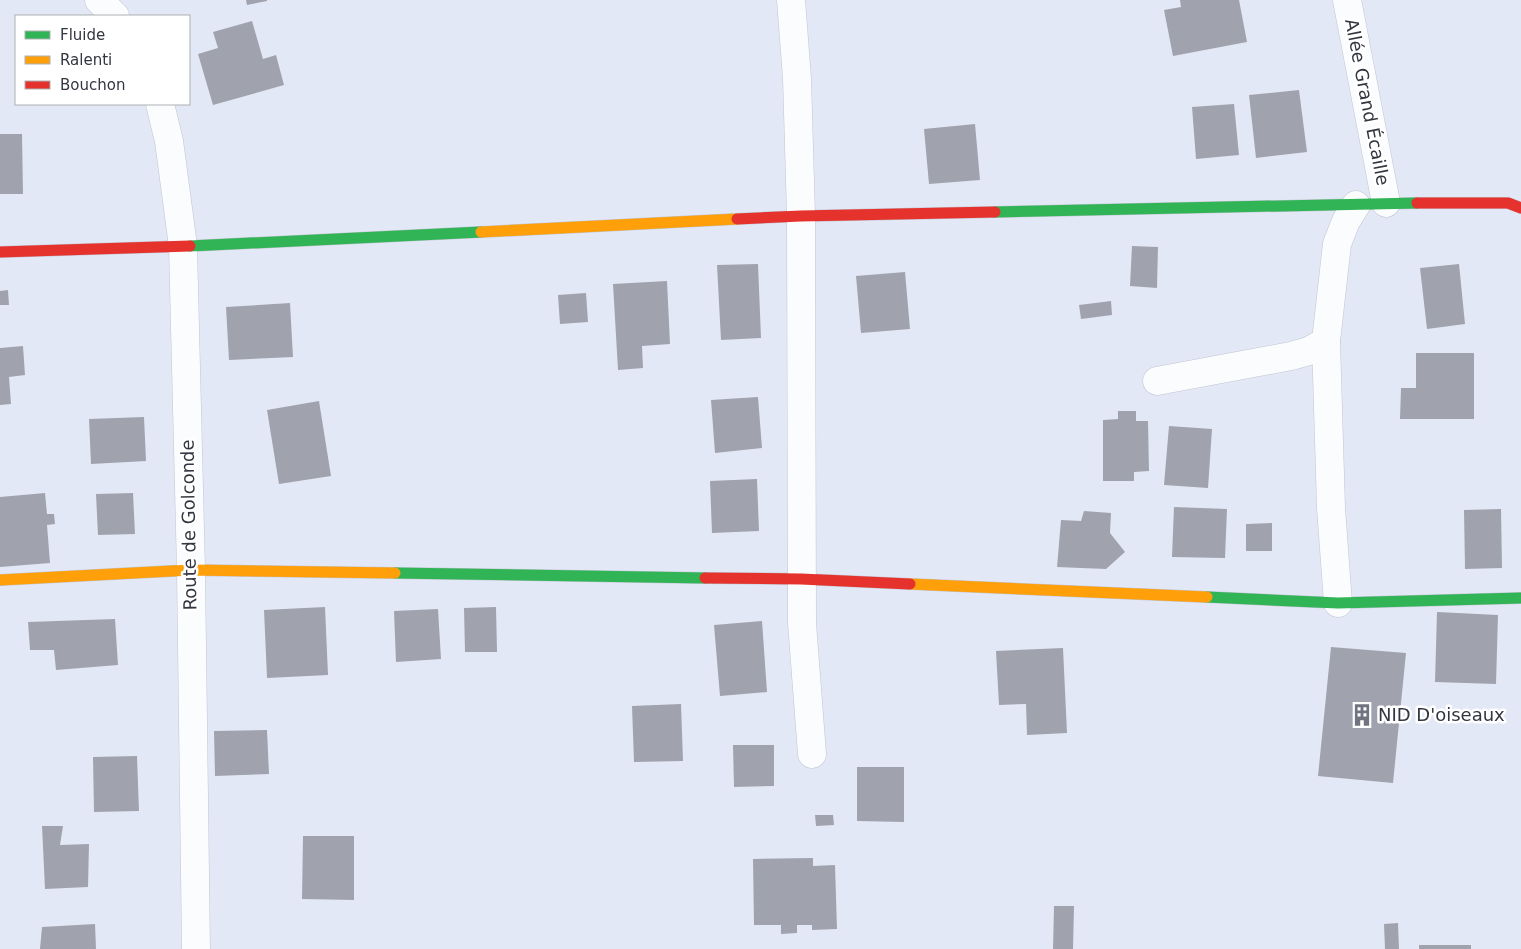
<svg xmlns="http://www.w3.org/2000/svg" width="1521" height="949" viewBox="0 0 1521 949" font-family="'DejaVu Sans',sans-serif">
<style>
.building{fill:#a0a3ae}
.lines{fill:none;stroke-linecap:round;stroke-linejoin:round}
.street-casing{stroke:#c1c5d0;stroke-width:29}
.fast-casing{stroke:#c1c5d0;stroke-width:12}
.slow-casing{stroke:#c1c5d0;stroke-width:12}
.jam-casing{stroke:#c1c5d0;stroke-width:12}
.street{stroke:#fbfcfe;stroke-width:28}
.fast{stroke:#30b455;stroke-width:11}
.slow{stroke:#ff9f0a;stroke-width:11}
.jam{stroke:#e5322d;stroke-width:11}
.labels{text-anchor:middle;stroke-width:5;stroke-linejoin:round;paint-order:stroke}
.street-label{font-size:18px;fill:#333640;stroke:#fff}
.poi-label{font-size:18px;fill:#333640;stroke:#fff;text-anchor:start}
</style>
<rect width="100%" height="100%" fill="#e3e8f6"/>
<!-- building -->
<g class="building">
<path d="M246 0H267V1L247 5Z"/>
<path d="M1180 0H1239L1247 42 1173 56 1164 10 1181 7Z"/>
<path d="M252 21 263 59 276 55 284 85 213 105 198 54 218 48 213 32Z"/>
<path d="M1299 90 1307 152 1256 158 1249 95Z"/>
<path d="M1234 104 1239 155 1196 159 1192 107Z"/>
<path d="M975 124 980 180 929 184 924 129Z"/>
<path d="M0 134H22L23 194H0Z"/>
<path d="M1132 246 1158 247 1157 288 1130 286Z"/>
<path d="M758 264 761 338 721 340 717 265Z"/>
<path d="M1459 264 1465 324 1427 329 1420 268Z"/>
<path d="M905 272 910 329 861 333 856 276Z"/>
<path d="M667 281 670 344 642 346 643 368 618 370 613 284Z"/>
<path d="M8 290 9 305H0V291Z"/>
<path d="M586 293 588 322 560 324 558 295Z"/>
<path d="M1111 301 1112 315 1081 319 1079 305Z"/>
<path d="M290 303 293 357 229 360 226 307Z"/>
<path d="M23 346 25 375 9 377 11 404 0 405V348Z"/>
<path d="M1416 353H1474V419H1400L1401 388H1416Z"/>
<path d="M758 397 762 448 715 453 711 400Z"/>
<path d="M319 401 331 476 279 484 267 410Z"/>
<path d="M1118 411H1136V421H1148L1149 471 1134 472V481H1103V420L1118 419Z"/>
<path d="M144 417 146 461 91 464 89 419Z"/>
<path d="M1169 426 1212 429 1208 488 1164 485Z"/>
<path d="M757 479 759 531 712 533 710 481Z"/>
<path d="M45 493 47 514H54L55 524 47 525 50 563 0 567V497Z"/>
<path d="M133 493 135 534 98 535 96 494Z"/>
<path d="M1174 507 1227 509 1225 558 1172 557Z"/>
<path d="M1501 509 1502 568 1465 569 1464 510Z"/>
<path d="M1084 511 1111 513 1110 533 1125 552 1106 569 1057 567 1061 520 1081 521Z"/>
<path d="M1272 523V551H1246V524Z"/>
<path d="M325 607 328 675 267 678 264 610Z"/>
<path d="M496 607 497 652H465L464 608Z"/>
<path d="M438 609 441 659 396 662 394 611Z"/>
<path d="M1437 612 1498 615 1496 684 1435 682Z"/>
<path d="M115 619 118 665 56 670 54 650H30L28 622Z"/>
<path d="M762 621 767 692 720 696 714 625Z"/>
<path d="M1331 647 1406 653 1393 783 1318 776Z"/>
<path d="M1063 648 1067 733 1027 735 1026 704 999 705 996 651Z"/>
<path d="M681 704 683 761 634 762 632 706Z"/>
<path d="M267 730 269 774 215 776 214 731Z"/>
<path d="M733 745H774V786L734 787Z"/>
<path d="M137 756 139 811 94 812 93 757Z"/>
<path d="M857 767H904V822L857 821Z"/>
<path d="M815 815H833L834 825 816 826Z"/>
<path d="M42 826H63L60 845 89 844 88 887 45 889Z"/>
<path d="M303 836H354V900L302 899Z"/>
<path d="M813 858V866L835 865 837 929 812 930V925H797V933L781 934V925H754L753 859Z"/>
<path d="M1054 906H1074L1073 949H1053Z"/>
<path d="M1398 923 1399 949H1385L1384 924Z"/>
<path d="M95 924 96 949H40L42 927Z"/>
<rect x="1419" y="945" width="52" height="4"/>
</g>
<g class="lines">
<defs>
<g id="street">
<path d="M99 0 115 16"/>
<path d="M791 0 797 78 801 216 802 623 812 754"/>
<path d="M1347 0 1386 203"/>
<path d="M160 104 169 141 183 246 191 570 196 949"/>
<path d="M1157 381 1291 356 1309 351 1326 341"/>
<path d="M1338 603 1331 508 1326 341 1337 244 1346 221 1356 205"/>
</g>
<g id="fast">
<path d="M995 212 1417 203"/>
<path d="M190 246 481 232"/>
<path d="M395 573 705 578"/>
<path d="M1207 597 1338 603 1521 598"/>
</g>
<g id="slow">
<path d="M481 232 737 219"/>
<path d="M0 580 191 570 395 573"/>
<path d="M910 584 1207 597"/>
</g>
<g id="jam">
<path d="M1417 203H1508L1521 208"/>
<path d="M737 219 801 216 995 212"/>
<path d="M0 252 190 246"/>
<path d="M705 578 801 579 910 584"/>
</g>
</defs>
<!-- street casing -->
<use href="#street" class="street-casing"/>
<!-- fast casing -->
<use href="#fast" class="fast-casing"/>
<!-- slow casing -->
<use href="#slow" class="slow-casing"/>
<!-- jam casing -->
<use href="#jam" class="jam-casing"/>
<!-- street -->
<use href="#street" class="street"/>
<!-- fast -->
<use href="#fast" class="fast"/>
<!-- slow -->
<use href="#slow" class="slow"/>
<!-- jam -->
<use href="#jam" class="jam"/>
</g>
<!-- icons -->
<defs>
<symbol id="building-bare" viewBox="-9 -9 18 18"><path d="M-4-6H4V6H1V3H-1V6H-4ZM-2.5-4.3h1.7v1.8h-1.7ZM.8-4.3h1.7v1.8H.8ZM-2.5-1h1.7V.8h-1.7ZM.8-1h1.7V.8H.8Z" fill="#717480" stroke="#fff" stroke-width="2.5" paint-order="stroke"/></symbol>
</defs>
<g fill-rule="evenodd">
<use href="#building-bare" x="1346" y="699" width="32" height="32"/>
</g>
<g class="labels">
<!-- street labels -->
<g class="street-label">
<text transform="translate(1367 102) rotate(79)" y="6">Allée Grand Écaille</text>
<text transform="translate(189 525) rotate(-91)" y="6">Route de Golconde</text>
</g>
<!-- poi labels -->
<g class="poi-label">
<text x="1378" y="721">NID D'oiseaux</text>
</g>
</g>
<!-- legend -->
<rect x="15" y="15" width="175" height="90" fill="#ffffff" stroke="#adafb3"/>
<rect x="25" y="31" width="25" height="8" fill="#30b455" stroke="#adafb3"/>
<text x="60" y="40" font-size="15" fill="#333640">Fluide</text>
<rect x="25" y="56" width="25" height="8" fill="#ff9f0a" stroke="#adafb3"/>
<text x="60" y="65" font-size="15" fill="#333640">Ralenti</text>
<rect x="25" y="81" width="25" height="8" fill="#e5322d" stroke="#adafb3"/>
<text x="60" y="90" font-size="15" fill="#333640">Bouchon</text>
</svg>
